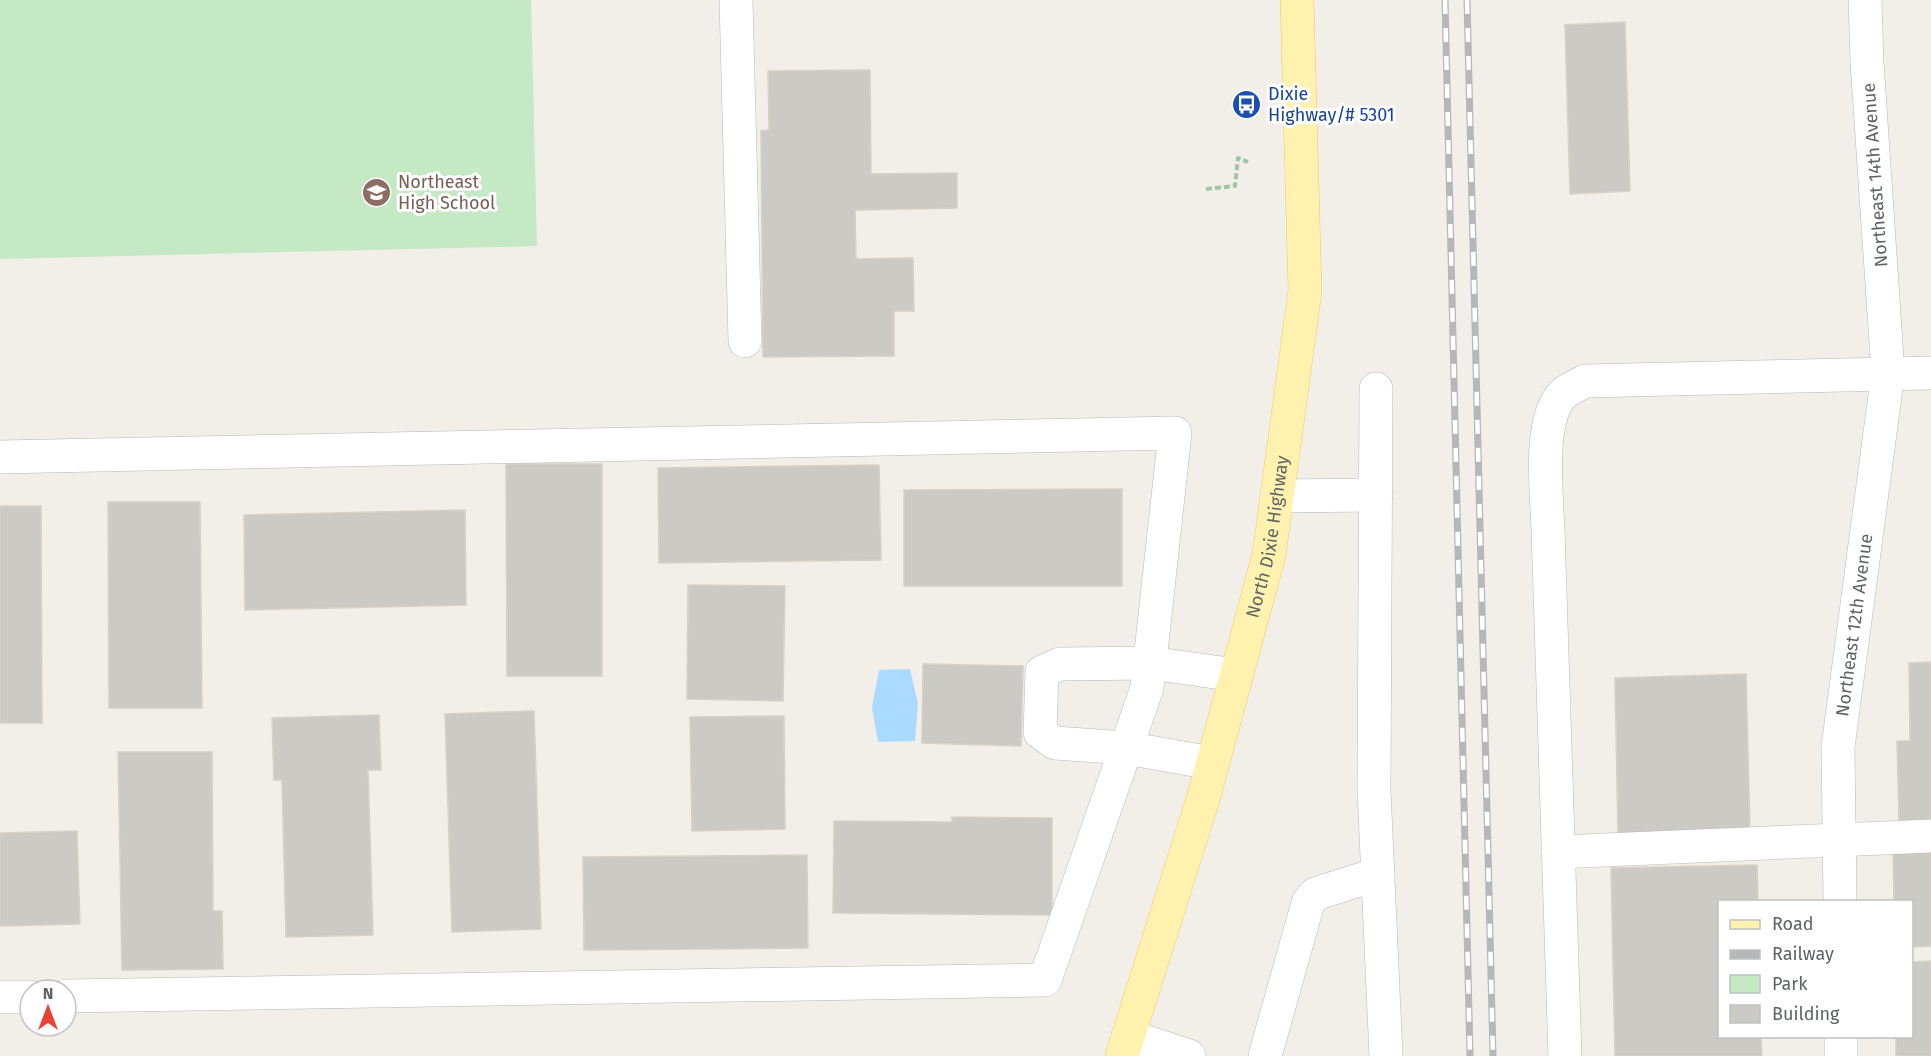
<svg xmlns="http://www.w3.org/2000/svg" width="1931" height="1056" viewBox="0 0 1931 1056" font-family="'Fira Sans',sans-serif">
<style>
.green{fill:#c5e8c5}
.water{fill:#aadaff}
.building{fill:#cccac5;stroke:#d6d1c6;stroke-width:1.5}
.lines{fill:none;stroke-linecap:round;stroke-linejoin:round}
.minor-casing{stroke:#b5b8bc;stroke-width:34}
.major-casing{stroke:#f2c960;stroke-width:34}
.path{stroke:#9cc7a9;stroke-width:4;stroke-dasharray:6 3;stroke-linecap:butt}
.minor{stroke:#fff;stroke-width:33}
.major{stroke:#fff2af;stroke-width:33}
.rail-casing{stroke:#b6b7b8;stroke-width:7}
.rail{stroke:#fff;stroke-width:4.5;stroke-dasharray:14;stroke-linecap:butt}
.labels{text-anchor:middle;stroke-width:6;stroke-linejoin:round;paint-order:stroke}
.transit-label{font-size:18px;fill:#164399;stroke:#fff;text-anchor:start}
.street-label{font-size:18px;fill:#5f6368;stroke:#fff}
.education-label{font-size:18px;fill:#785e54;stroke:#fff;text-anchor:start}
</style>
<rect width="100%" height="100%" fill="#f1efe8"/>
<!-- green -->
<path class="green" d="M0 0H531L537 246 0 259Z"/>
<!-- water -->
<path class="water" d="M910 669 918 704 915 741 878 742 872 707 879 670Z"/>
<!-- building -->
<g class="building">
<path d="M1625 22 1630 191 1570 194 1565 25Z"/>
<path d="M870 70 871 174 957 173V208L855 210 856 259 913 258 914 311H894V356L763 357 761 131 769 130 768 71Z"/>
<path d="M506 464H602V676H507Z"/>
<path d="M879 465 881 560 659 563 658 468Z"/>
<path d="M1122 489V586H904V490Z"/>
<path d="M108 502H200L202 708H109Z"/>
<path d="M0 506H41L42 723H0Z"/>
<path d="M465 510 466 605 245 610 244 515Z"/>
<path d="M688 585 785 586 783 701 687 699Z"/>
<path d="M1931 662V820L1899 821 1897 741H1910L1909 663Z"/>
<path d="M923 664 1023 666 1021 746 922 743Z"/>
<path d="M1746 674 1750 832 1618 835 1615 678Z"/>
<path d="M534 711 541 929 452 932 445 714Z"/>
<path d="M379 715 381 770H368L373 935 286 937 282 780H274L272 718Z"/>
<path d="M784 716 785 829 692 831 690 717Z"/>
<path d="M118 752H212L213 911H222L223 969 122 970Z"/>
<path d="M952 817 1052 818V915L833 913 834 821 952 822Z"/>
<path d="M77 831 80 924 0 926V833Z"/>
<path d="M1931 850V946L1912 947V902H1894L1893 851Z"/>
<path d="M807 855 808 948 584 950 583 857Z"/>
<path d="M1757 865 1758 902H1720V1036H1761L1762 1056H1615L1611 868Z"/>
<path d="M1931 961V1056H1896V1036H1912V962Z"/>
</g>
<g class="lines">
<defs>
<g id="minor">
<path d="M736 0 745 341"/>
<path d="M1376 389 1374 790 1386 1056"/>
<path d="M0 457 1175 433 1147 688 1045 980 66 996"/>
<path d="M1277 496 1376 495"/>
<path d="M1212 763 1126 748 1055 743 1040 732 1042 672 1060 664 1150 663 1236 675"/>
<path d="M1558 852 1931 836"/>
<path id="s1" d="M1840 902 1838 747 1888 373 1867 62 1865 0"/>
<path d="M0 997H30"/>
<path d="M1128 1036 1189 1056"/>
<path d="M1841 1036V1056"/>
<path d="M1265 1056 1308 903 1315 894 1378 874"/>
<path d="M1565 1056 1548 530C1547 495 1537 418 1564 393 1570 388 1579 385 1585 381L1931 373"/>
</g>
<g id="major">
<path id="s2" d="M1122 1056 1203 799 1269 555 1305 291 1297 0"/>
</g>
</defs>
<!-- minor casing -->
<use href="#minor" class="minor-casing"/>
<!-- major casing -->
<use href="#major" class="major-casing"/>
<!-- path -->
<path class="path" d="M1206 189 1235 186 1238 158 1248 162"/>
<!-- minor -->
<use href="#minor" class="minor"/>
<!-- major -->
<use href="#major" class="major"/>
<defs>
<g id="rail">
<path d="M1445 0 1470 1056"/>
<path d="M1467 0 1493 1056"/>
</g>
</defs>
<!-- rail casing -->
<use href="#rail" class="rail-casing"/>
<!-- rail -->
<use href="#rail" class="rail"/>
</g>
<!-- icons -->
<defs>
<symbol id="bus-disc" viewBox="-11 -11 22 22"><circle r="9.5" fill="#1a4fb4" stroke="#fff"/><path d="M-5-6H5V4H4V6H2V4H-2V6H-4V4H-5ZM-3.5-4V0h7V-4ZM-3.5 1.2v1.5H-2V1.2ZM2 1.2v1.5H3.5V1.2Z" fill="#fff"/></symbol>
<symbol id="school-disc" viewBox="-11 -11 22 22"><circle r="9.5" fill="#8d6e63" stroke="#fff"/><path d="M0-5L7-2L0 1L-7-2ZM-4 1L0 2.5L4 1V4Q0 6-4 4Z" fill="#fff"/></symbol>
</defs>
<g fill-rule="evenodd">
<use href="#bus-disc" x="1230" y="88" width="33" height="33"/>
<use href="#school-disc" x="360" y="176" width="33" height="33"/>
</g>
<g class="labels">
<!-- transit labels -->
<g class="transit-label">
<text x="1268" y="100">Dixie<tspan x="1268" dy="21">Highway/# 5301</tspan></text>
</g>
<!-- street labels -->
<g class="street-label">
<text transform="translate(1875 175) rotate(-94)" y="6">Northeast 14th Avenue</text>
<text dy="6" stroke="none"><textPath href="#s2" startOffset="540">North Dixie Highway</textPath></text>
<text dy="6" stroke="none"><textPath href="#s1" startOffset="278">Northeast 12th Avenue</textPath></text>
</g>
<!-- education labels -->
<g class="education-label">
<text x="398" y="188">Northeast<tspan x="398" dy="21">High School</tspan></text>
</g>
</g>
<!-- legend -->
<rect x="1718" y="900" width="195" height="138" fill="#ffffff" stroke="#bfc1c3" stroke-width="1.5"/>
<rect x="1730" y="920" width="30" height="9" fill="#fff2af" stroke="#bfc1c3" stroke-width="1.5"/>
<text x="1772" y="930" font-size="18" fill="#5f6368">Road</text>
<rect x="1730" y="950" width="30" height="9" fill="#b6b7b8" stroke="#bfc1c3" stroke-width="1.5"/>
<text x="1772" y="960" font-size="18" fill="#5f6368">Railway</text>
<rect x="1730" y="975" width="30" height="18" fill="#c5e8c5" stroke="#bfc1c3" stroke-width="1.5"/>
<text x="1772" y="990" font-size="18" fill="#5f6368">Park</text>
<rect x="1730" y="1005" width="30" height="18" fill="#cccac5" stroke="#bfc1c3" stroke-width="1.5"/>
<text x="1772" y="1020" font-size="18" fill="#5f6368">Building</text>
<!-- north arrow -->
<g transform="translate(48 1008)"><circle r="28" fill="#ffffff" stroke="#bfc1c3" stroke-width="1.5"/>
<path d="M0-4.5L10 22L0 15L-10 22Z" fill="#ea4335"/>
<text y="-9" font-size="16" font-weight="bold" text-anchor="middle" fill="#5f6368">N</text>
</g>
</svg>
